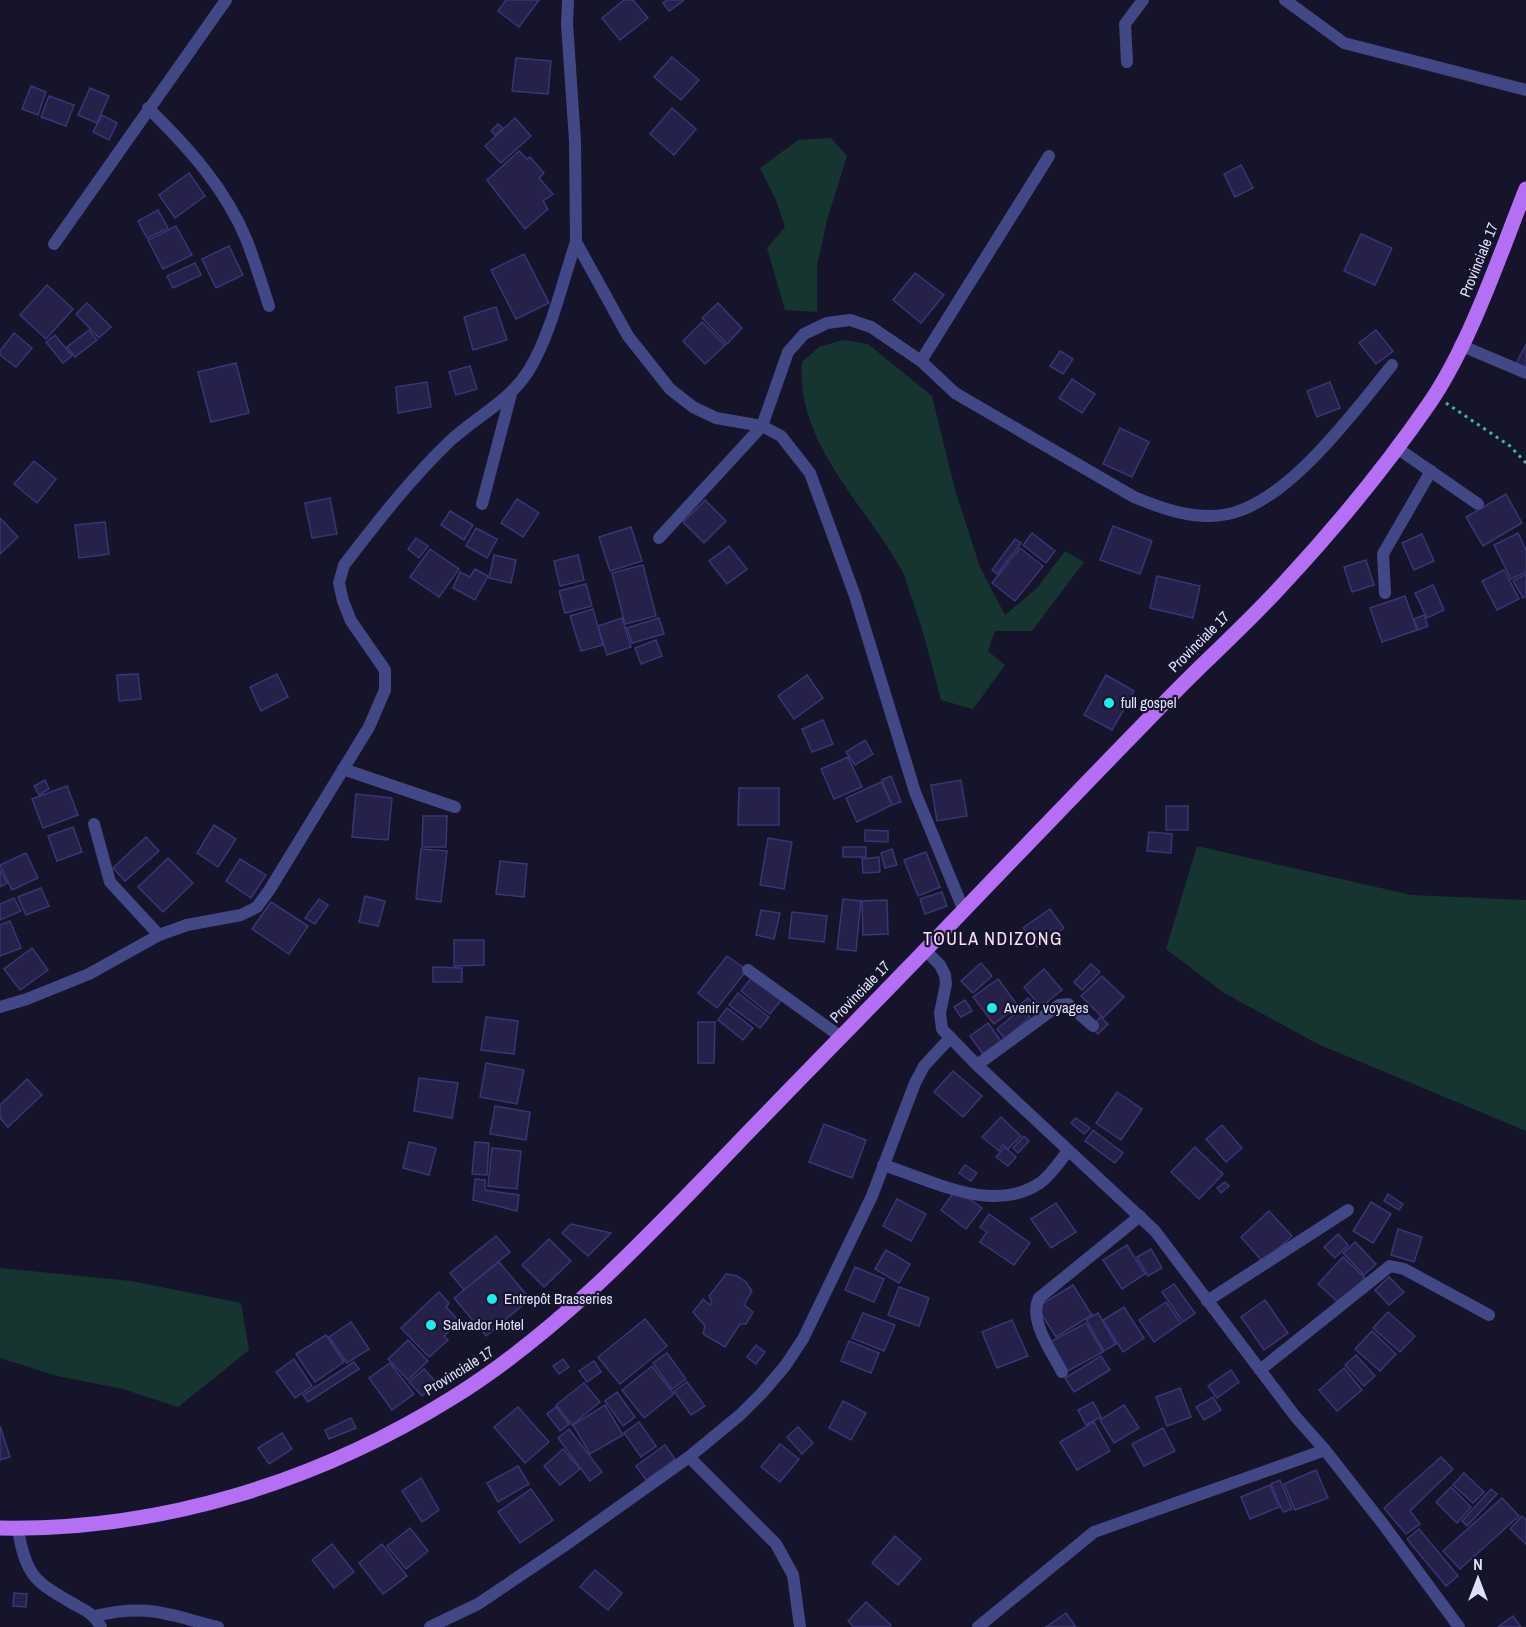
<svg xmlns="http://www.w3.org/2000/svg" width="1526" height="1627" viewBox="0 0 1526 1627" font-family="'Archivo Narrow',sans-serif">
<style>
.green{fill:#173530}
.building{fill:#25214b;stroke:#3a3575;stroke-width:1.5}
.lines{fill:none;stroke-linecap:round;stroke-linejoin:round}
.path{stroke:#3ab6a1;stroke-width:3;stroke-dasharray:3 4.5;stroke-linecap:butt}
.minor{stroke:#424786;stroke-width:12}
.primary{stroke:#b46ff5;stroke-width:15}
.poi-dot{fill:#1aefed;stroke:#15142b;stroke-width:2}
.labels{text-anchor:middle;stroke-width:4.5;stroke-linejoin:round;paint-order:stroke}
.street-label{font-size:15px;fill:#e0e0fd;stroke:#15142b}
.poi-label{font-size:15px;fill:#e0e0fd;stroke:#15142b;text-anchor:start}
.quarter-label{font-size:18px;letter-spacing:1.5px;fill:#fde2f6;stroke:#15142b}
</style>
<rect width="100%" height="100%" fill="#15142b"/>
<!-- green -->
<g class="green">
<path d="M831 138 847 156 827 220 817 266V312L785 310 767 248 785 227 776 200 760 168 798 140Z"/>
<path d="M843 340 868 344 932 396 955 490 980 567 1005 615 1037 588 1065 551 1084 562 1032 631H995L988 651 1005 665 973 709 941 700C932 666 924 632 912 599 908 589 906 578 901 569 865 504 795 442 802 362L819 347Z"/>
<path d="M1197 846 1411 895 1526 900V1131L1318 1044 1224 993 1166 949Z"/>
<path d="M0 1268 131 1281 241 1303 249 1350 178 1407 123 1389 57 1376 0 1358Z"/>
</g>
<!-- building -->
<g class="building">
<path d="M506 0H539L519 27 498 11Z"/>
<path d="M624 0H633L648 18 620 40 602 18Z"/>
<path d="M667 0H683V1L669 11 663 3Z"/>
<path d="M672 57 699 80 681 100 654 77Z"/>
<path d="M516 58 551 61 548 94 512 91Z"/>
<path d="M31 86 46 92 38 115 22 109Z"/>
<path d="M90 88 109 96 97 123 78 115Z"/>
<path d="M49 96 74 105 66 126 41 117Z"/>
<path d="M672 108 696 129 674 155 650 134Z"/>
<path d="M102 115 117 123 109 140 93 132Z"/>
<path d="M515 118 531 136 501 163 485 146Z"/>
<path d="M498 124 503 128 495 135 491 131Z"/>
<path d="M519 151 527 159 530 157 544 173 539 178 553 194 543 201 548 209 525 229 487 180Z"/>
<path d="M1241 165 1253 188 1235 197 1224 174Z"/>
<path d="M189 173 205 196 175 218 159 195Z"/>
<path d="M158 210 168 228 147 238 138 221Z"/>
<path d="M176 226 192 255 163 269 148 240Z"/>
<path d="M1361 234 1392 248 1375 285 1344 271Z"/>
<path d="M229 246 243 275 216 288 202 259Z"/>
<path d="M524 254 549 303 516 319 491 270Z"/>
<path d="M195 263 201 275 173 288 167 276Z"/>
<path d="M915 273 944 295 921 323 893 300Z"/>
<path d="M47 285 73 309 46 339 20 315Z"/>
<path d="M87 303 111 327 99 338 76 314Z"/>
<path d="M718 303 742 328 727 344 702 318Z"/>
<path d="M496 307 507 340 473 350 464 317Z"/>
<path d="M702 322 725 345 705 364 683 341Z"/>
<path d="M89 330 97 340 75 357 67 347Z"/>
<path d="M1376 330 1393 351 1376 364 1359 343Z"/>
<path d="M14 333 32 348 16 367 0 355V351Z"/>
<path d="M55 335 72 356 63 363 46 342Z"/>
<path d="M1526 344V369L1516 364Z"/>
<path d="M1060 351 1073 359 1063 374 1050 366Z"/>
<path d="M236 363 249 413 211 422 198 372Z"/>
<path d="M470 366 477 389 456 395 449 372Z"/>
<path d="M1072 379 1095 394 1082 413 1059 398Z"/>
<path d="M427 382 431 407 398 413 396 387Z"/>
<path d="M1330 382 1340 408 1317 417 1307 391Z"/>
<path d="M1120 428 1149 442 1132 477 1103 464Z"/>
<path d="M34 461 56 479 37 503 14 484Z"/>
<path d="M1506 494 1522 523 1483 546 1466 517Z"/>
<path d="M330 498 337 534 312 538 305 503Z"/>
<path d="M517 499 539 513 523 537 501 523Z"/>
<path d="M705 500 726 521 704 543 683 522Z"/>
<path d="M450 511 473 525 464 540 441 525Z"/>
<path d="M0 518 18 537 0 554Z"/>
<path d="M105 522 109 554 79 558 75 525Z"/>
<path d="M1113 526 1152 541 1140 574 1100 560Z"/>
<path d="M631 527 642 561 610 571 599 537Z"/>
<path d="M476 528 497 539 487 558 466 546Z"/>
<path d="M1032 533 1055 551 1046 563 1023 545Z"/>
<path d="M1518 533 1526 550V572L1511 579 1494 545Z"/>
<path d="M1422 534 1434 561 1414 570 1402 543Z"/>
<path d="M416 538 428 546 419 558 408 549Z"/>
<path d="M1015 539 1021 543 997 574 992 570Z"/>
<path d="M729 546 747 569 727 584 709 561Z"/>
<path d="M1020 548 1043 566 1015 601 992 583Z"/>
<path d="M430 549 459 569 439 597 410 577Z"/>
<path d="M494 555 516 560 511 583 489 578Z"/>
<path d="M578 555 584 580 560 586 554 561Z"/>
<path d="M1366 560 1374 585 1352 592 1344 567Z"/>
<path d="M643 565 656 616 625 624 612 573Z"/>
<path d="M475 569 488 576 475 600 453 588 460 572 470 577Z"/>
<path d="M1504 570 1519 599 1497 610 1482 581Z"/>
<path d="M1526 574V596L1523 598 1513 581Z"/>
<path d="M1157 576 1200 586 1193 618 1150 608Z"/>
<path d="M586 584 592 606 565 613 559 591Z"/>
<path d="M1433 585 1444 610 1427 618 1415 593Z"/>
<path d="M1405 596 1417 630 1382 642 1370 608Z"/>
<path d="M593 609 603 645 581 651 570 616Z"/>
<path d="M1424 615 1428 626 1418 630 1414 619Z"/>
<path d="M622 618 631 647 607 655 598 626Z"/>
<path d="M659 618 664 634 632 643 627 628Z"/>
<path d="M656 640 662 656 641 664 635 648Z"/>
<path d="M138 674 141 699 119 701 117 675Z"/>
<path d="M277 674 288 697 261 711 250 687Z"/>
<path d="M807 675 823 698 794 719 778 696Z"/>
<path d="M1106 675 1134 691 1112 730 1084 715Z"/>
<path d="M823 720 833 744 812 752 802 729Z"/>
<path d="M865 740 873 754 855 765 846 752Z"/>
<path d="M848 757 862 787 834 799 821 769Z"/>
<path d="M891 776 901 802 892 805 882 780Z"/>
<path d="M45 780 49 789 39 795 34 786Z"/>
<path d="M961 780 967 816 937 821 931 785Z"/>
<path d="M881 782 892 805 857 822 846 798Z"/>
<path d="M67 786 78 815 43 828 32 799Z"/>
<path d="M739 788H779V825H738Z"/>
<path d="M356 794 392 798 388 840 352 837Z"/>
<rect x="1166" y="806" width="22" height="24"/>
<path d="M423 816H447L446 847H422Z"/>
<path d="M214 825 236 839 218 867 197 853Z"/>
<path d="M73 827 82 852 57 861 48 836Z"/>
<path d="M865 830 888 831V842L865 841Z"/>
<path d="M1149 832 1172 834 1171 853 1147 851Z"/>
<path d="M146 837 159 851 125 881 113 868Z"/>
<path d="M768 838 792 842 784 889 760 885Z"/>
<rect x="843" y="847" width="23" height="10"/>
<path d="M421 849 447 851 441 902 416 899Z"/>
<path d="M892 849 897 865 885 868 881 853Z"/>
<path d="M926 852 940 887 918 896 904 860Z"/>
<path d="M26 853 38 878 12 890 0 865Z"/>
<path d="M879 857 880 872 863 873 862 859Z"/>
<path d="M168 858 193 883 163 912 138 887Z"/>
<path d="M240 859 266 875 251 898 226 881Z"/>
<path d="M500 861 527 864 524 897 496 894Z"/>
<path d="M0 870 7 883 0 887Z"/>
<path d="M41 888 49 906 26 915 18 897Z"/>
<path d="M942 892 947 906 925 914 920 899Z"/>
<path d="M365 896 385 901 378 926 359 922Z"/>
<path d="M14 898 21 911 0 920V904Z"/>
<path d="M319 899 328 905 315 924 305 918Z"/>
<path d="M843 899 861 901 856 951 837 949Z"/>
<path d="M887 900 888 934 863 935 862 901Z"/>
<path d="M271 902 308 926 289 954 252 929Z"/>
<path d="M1050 909 1064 928 1037 947 1023 928Z"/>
<path d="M761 910 780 913 774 939 756 935Z"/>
<path d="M792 912 827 916 824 942 789 938Z"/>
<path d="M10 921 21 948 0 956V925Z"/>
<path d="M454 940H484V965L454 966Z"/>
<path d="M32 948 48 970 20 990 4 969Z"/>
<path d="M727 956 747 970 717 1008 698 993Z"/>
<path d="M981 963 992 976 973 993 961 981Z"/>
<path d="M1091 964 1100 972 1082 990 1074 982Z"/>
<path d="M433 967 462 968V982H433Z"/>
<path d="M1044 969 1062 990 1041 1007 1024 987Z"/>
<path d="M753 976 782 999 770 1014 741 991Z"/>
<path d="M1102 976 1124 997 1103 1018 1081 996Z"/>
<path d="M998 979 1018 1006 994 1024 973 997Z"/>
<path d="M738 993 769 1017 760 1028 729 1005Z"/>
<path d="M1028 998 1038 1009 1032 1014 1022 1003Z"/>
<path d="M965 1000 972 1011 961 1017 954 1007Z"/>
<path d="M727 1008 753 1028 743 1040 718 1020Z"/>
<path d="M1022 1008 1030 1017 1005 1039 997 1029Z"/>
<path d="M486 1017 518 1021 514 1054 481 1050Z"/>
<path d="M1100 1017 1108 1024 1098 1034 1091 1028Z"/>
<path d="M698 1022H715L714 1063H698Z"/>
<path d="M988 1023 1001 1041 983 1054 970 1036Z"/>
<path d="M486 1063 524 1070 517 1104 480 1097Z"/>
<path d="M953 1071 982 1096 963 1117 934 1092Z"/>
<path d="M419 1078 458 1083 452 1118 414 1111Z"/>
<path d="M27 1079 42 1095 8 1127 0 1118V1105Z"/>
<path d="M1117 1092 1142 1109 1121 1140 1096 1123Z"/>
<path d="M495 1106 530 1112 526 1140 490 1134Z"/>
<path d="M1001 1117 1021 1136 1008 1149 1003 1145 999 1151 982 1137Z"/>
<path d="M1076 1118 1090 1128 1084 1134 1071 1123Z"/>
<path d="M824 1124 866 1140 852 1178 809 1162Z"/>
<path d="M1222 1125 1242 1148 1226 1162 1206 1139Z"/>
<path d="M1093 1130 1123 1153 1115 1163 1085 1141Z"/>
<path d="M1024 1136 1029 1141 1018 1153 1013 1148Z"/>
<path d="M409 1142 436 1148 429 1175 403 1168Z"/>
<path d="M475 1142 489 1143 487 1175 472 1174Z"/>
<path d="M1005 1147 1016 1157 1008 1166 996 1157Z"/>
<path d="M1195 1147 1223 1174 1199 1199 1171 1172Z"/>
<path d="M492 1148 521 1151 517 1189 488 1186Z"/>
<path d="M965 1165 977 1173 971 1181 959 1173Z"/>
<path d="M475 1179 485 1180V1190L519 1195 517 1211 473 1200Z"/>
<path d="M1225 1182 1229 1186 1221 1193 1217 1188Z"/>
<path d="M956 1189 982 1208 966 1229 941 1210Z"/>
<path d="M1388 1194 1403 1204 1399 1210 1384 1201Z"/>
<path d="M897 1199 926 1214 911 1241 883 1226Z"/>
<path d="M1371 1202 1391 1214 1373 1243 1353 1231Z"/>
<path d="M1056 1203 1076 1232 1051 1248 1031 1219Z"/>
<path d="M1269 1211 1292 1236 1263 1262 1241 1237Z"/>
<path d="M989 1214 1030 1243 1014 1265 980 1242 987 1232 980 1227Z"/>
<path d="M571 1224 611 1233 588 1256 562 1233Z"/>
<path d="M1398 1229 1422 1237 1414 1262 1391 1255Z"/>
<path d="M1338 1234 1348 1245 1335 1258 1324 1247Z"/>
<path d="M496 1236 510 1252 464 1290 450 1273Z"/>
<path d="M549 1239 571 1261 544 1287 522 1265Z"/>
<path d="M1355 1242 1376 1264 1364 1275 1343 1253Z"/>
<path d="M1127 1245 1145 1274 1122 1289 1103 1260Z"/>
<path d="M1151 1249 1162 1268 1148 1276 1137 1257Z"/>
<path d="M886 1250 910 1264 899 1283 875 1269Z"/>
<path d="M1343 1257 1365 1278 1340 1304 1318 1284Z"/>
<path d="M499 1262 530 1299 486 1336 454 1298Z"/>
<path d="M855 1267 884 1279 874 1302 845 1290Z"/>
<path d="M726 1274 737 1276 746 1282 752 1291 744 1305 753 1312 746 1324H740L725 1347 703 1334 705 1326 693 1312 703 1299 710 1305 712 1302 709 1296Z"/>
<path d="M1389 1277 1404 1292 1389 1305 1375 1290Z"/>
<path d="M1174 1284 1195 1313 1183 1322 1162 1292Z"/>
<path d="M1073 1285 1092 1315 1056 1337 1037 1307Z"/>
<path d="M899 1287 929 1298 919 1326 888 1315Z"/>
<path d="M439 1292 449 1303 446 1307 460 1322 444 1336 448 1340 429 1357 401 1328Z"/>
<path d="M1265 1300 1288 1333 1264 1350 1241 1317Z"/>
<path d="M1166 1302 1181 1323 1154 1342 1139 1320Z"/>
<path d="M1124 1307 1144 1338 1123 1352 1103 1320Z"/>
<path d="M1388 1312 1415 1336 1400 1352 1373 1328Z"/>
<path d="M863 1313 895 1325 884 1351 852 1338Z"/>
<path d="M1098 1313 1116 1344 1104 1351 1086 1319Z"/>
<path d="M645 1319 667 1346 620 1384 598 1357Z"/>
<path d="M1012 1320 1028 1356 997 1368 982 1332Z"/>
<path d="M351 1322 369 1349 347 1363 329 1337Z"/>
<path d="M1086 1323 1103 1352 1066 1372 1050 1342Z"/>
<path d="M1372 1331 1396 1354 1380 1371 1355 1349Z"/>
<path d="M326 1335 344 1362 315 1382 296 1354Z"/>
<path d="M408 1340 428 1361 408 1380 388 1359Z"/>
<path d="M849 1341 879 1353 871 1373 841 1361Z"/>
<path d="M756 1345 765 1352 756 1364 747 1357Z"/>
<path d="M667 1353 686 1379 672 1389 653 1363Z"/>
<path d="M1356 1355 1375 1376 1364 1386 1345 1365Z"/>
<path d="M1101 1356 1110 1370 1074 1392 1065 1378Z"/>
<path d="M294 1359 312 1386 295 1398 276 1372Z"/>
<path d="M563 1359 569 1367 559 1374 553 1366Z"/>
<path d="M594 1361 601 1372 587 1382 579 1371Z"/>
<path d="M354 1362 359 1369 308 1402 303 1395Z"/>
<path d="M390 1363 414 1394 392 1410 369 1378Z"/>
<path d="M652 1366 674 1394 644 1418 622 1390Z"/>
<path d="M1344 1368 1362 1390 1337 1411 1319 1390Z"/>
<path d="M424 1369 437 1383 422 1396 409 1382Z"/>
<path d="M1231 1370 1239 1382 1217 1398 1208 1386Z"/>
<path d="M687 1382 705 1406 691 1415 674 1391Z"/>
<path d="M584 1383 600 1402 572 1425 556 1405Z"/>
<path d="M1180 1388 1191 1417 1167 1426 1156 1397Z"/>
<path d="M617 1392 635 1417 623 1426 605 1401Z"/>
<path d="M1213 1397 1221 1410 1204 1420 1196 1407Z"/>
<path d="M843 1401 866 1413 851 1440 829 1428Z"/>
<path d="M1093 1402 1101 1417 1086 1425 1078 1410Z"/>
<path d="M605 1405 623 1435 590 1454 573 1425Z"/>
<path d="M1124 1405 1139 1428 1114 1443 1100 1420Z"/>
<path d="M518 1407 549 1442 525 1463 494 1427Z"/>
<path d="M556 1407 569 1424 560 1431 547 1414Z"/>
<path d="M351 1418 356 1428 329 1439 325 1430Z"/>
<path d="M639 1422 656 1446 641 1457 624 1433Z"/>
<path d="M1094 1422 1110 1451 1077 1470 1060 1442Z"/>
<path d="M0 1426 10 1457 0 1460Z"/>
<path d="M798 1427 813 1443 802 1454 787 1437Z"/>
<path d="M1163 1428 1175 1451 1144 1466 1132 1444Z"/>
<path d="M569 1429 602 1472 590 1481 558 1438Z"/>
<path d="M282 1433 292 1449 269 1464 258 1448Z"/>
<path d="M780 1444 799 1459 780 1482 761 1467Z"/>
<path d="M665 1445 675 1459 646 1480 636 1466Z"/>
<path d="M563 1449 580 1469 560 1485 544 1466Z"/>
<path d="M1441 1457 1453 1469 1410 1511 1420 1524 1406 1534 1384 1508Z"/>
<path d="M518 1466 529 1484 498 1502 487 1483Z"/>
<path d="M1316 1470 1328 1498 1295 1510 1284 1484Z"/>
<path d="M1464 1473 1484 1492 1473 1503 1453 1485Z"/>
<path d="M421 1478 439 1510 422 1522 402 1491Z"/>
<path d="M1280 1480 1292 1509 1283 1512 1271 1484Z"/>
<path d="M1270 1485 1279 1507 1250 1519 1241 1497Z"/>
<path d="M1451 1487 1471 1507 1457 1523 1436 1502Z"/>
<path d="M531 1489 553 1520 520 1543 498 1512Z"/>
<path d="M1491 1489 1497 1494 1467 1526 1462 1521Z"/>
<path d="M1502 1498 1519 1516 1460 1569 1443 1551Z"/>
<path d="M1522 1516 1526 1520V1544L1510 1529Z"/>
<path d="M410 1528 428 1551 406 1569 387 1546Z"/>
<path d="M1419 1529 1458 1576 1446 1586 1407 1539Z"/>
<path d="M895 1536 921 1559 898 1585 872 1563Z"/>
<path d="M332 1544 354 1572 334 1588 312 1560Z"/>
<path d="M382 1544 407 1576 383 1594 359 1563Z"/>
<path d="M595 1570 622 1593 608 1610 580 1587Z"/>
<path d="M14 1593 27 1594 26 1607 13 1606Z"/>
<path d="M866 1602 891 1625 889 1627H854L848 1621Z"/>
<path d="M1066 1613 1076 1627H1046Z"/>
<path d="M1513 1616 1521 1627H1498Z"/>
</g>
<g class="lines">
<!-- path -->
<path class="path" d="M1446 403 1510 446 1526 463"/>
<!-- minor -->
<g class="minor">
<path d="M568 0 567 24 575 141 576 242 628 336 670 389 693 407 716 418 762 426 781 436 810 473 855 596 915 792 964 911"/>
<path d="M1285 0 1344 43 1526 90"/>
<path d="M1127 62 1125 24 1143 0"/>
<path d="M148 108C188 147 226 189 247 241 255 262 262 284 269 306"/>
<path d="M54 244 226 0"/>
<path d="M1460 345 1526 373"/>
<path d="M921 361 1049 156"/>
<path d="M1397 448 1478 504"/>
<path d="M482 504 511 394"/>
<path d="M659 538 762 426 788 352 804 334 827 323 850 320 871 327 921 361 955 393 1134 497C1163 509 1196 521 1228 514 1288 502 1354 412 1392 365"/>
<path d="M1385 593 1383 554 1431 471"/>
<path d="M343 769 455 807"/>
<path d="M94 824 110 882 159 935"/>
<path d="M925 950 940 965 945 975 946 984 940 1013 942 1029 977 1065 1155 1231 1295 1416 1325 1450 1383 1524 1459 1627"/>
<path d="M748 970 841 1037"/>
<path d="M0 1007 27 999 89 974 159 935 187 925 241 915 257 907 270 889 369 727 385 690V670L351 621 343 601 339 583 344 565C377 522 412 477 451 440 477 416 510 401 529 370 551 334 562 283 576 242"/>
<path d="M977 1065 1059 1005 1068 1004 1093 1026"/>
<path d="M883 1165C932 1180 992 1215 1040 1183 1051 1175 1060 1161 1068 1151"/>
<path d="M1207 1301 1348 1210"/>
<path d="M1260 1370 1390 1266 1404 1269 1489 1315"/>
<path d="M1062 1372C1052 1352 1028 1320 1039 1298L1140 1216"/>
<path d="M689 1457 776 1544 793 1575 800 1627"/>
<path d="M18 1529C26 1578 36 1582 77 1606 89 1612 95 1616 101 1627"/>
<path d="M95 1616C148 1603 168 1615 218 1627"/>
<path d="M430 1627 478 1604 564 1546 689 1457 740 1415 762 1393 785 1366 803 1339 872 1196 915 1083 924 1066 950 1038"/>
<path d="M978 1627 1094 1532 1325 1450"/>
</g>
<!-- primary -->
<path class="primary" d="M0 1528C160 1531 317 1482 452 1398 560 1331 649 1235 736 1145 820 1058 904 973 987 886 1049 822 1110 758 1172 695 1209 657 1249 622 1284 583 1337 526 1387 465 1431 401 1471 341 1499 257 1526 189"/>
</g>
<!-- markers -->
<g class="poi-dot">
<circle cx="1109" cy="703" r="6"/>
<circle cx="992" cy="1008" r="6"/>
<circle cx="492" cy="1299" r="6"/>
<circle cx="431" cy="1325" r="6"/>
</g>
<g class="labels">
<!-- street labels -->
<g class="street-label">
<text transform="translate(1479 260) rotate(-68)" y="5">Provinciale 17</text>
<text transform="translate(1199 642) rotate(-45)" y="5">Provinciale 17</text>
<text transform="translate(860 992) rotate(-46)" y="5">Provinciale 17</text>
<text transform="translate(459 1371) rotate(-32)" y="5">Provinciale 17</text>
</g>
<!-- poi labels -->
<g class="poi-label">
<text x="1121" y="708">full gospel</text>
<text x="1004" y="1013">Avenir voyages</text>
<text x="504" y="1304">Entrepôt Brasseries</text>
<text x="443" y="1330">Salvador Hotel</text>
</g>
<!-- quarter labels -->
<g class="quarter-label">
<text x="993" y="945">TOULA NDIZONG</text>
</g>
</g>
<!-- north arrow -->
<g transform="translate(1478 1579)" stroke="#15142b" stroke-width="4.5" paint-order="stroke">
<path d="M0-4.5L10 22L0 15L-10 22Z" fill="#e0e0fd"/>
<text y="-9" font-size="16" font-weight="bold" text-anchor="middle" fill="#e0e0fd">N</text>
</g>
</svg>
